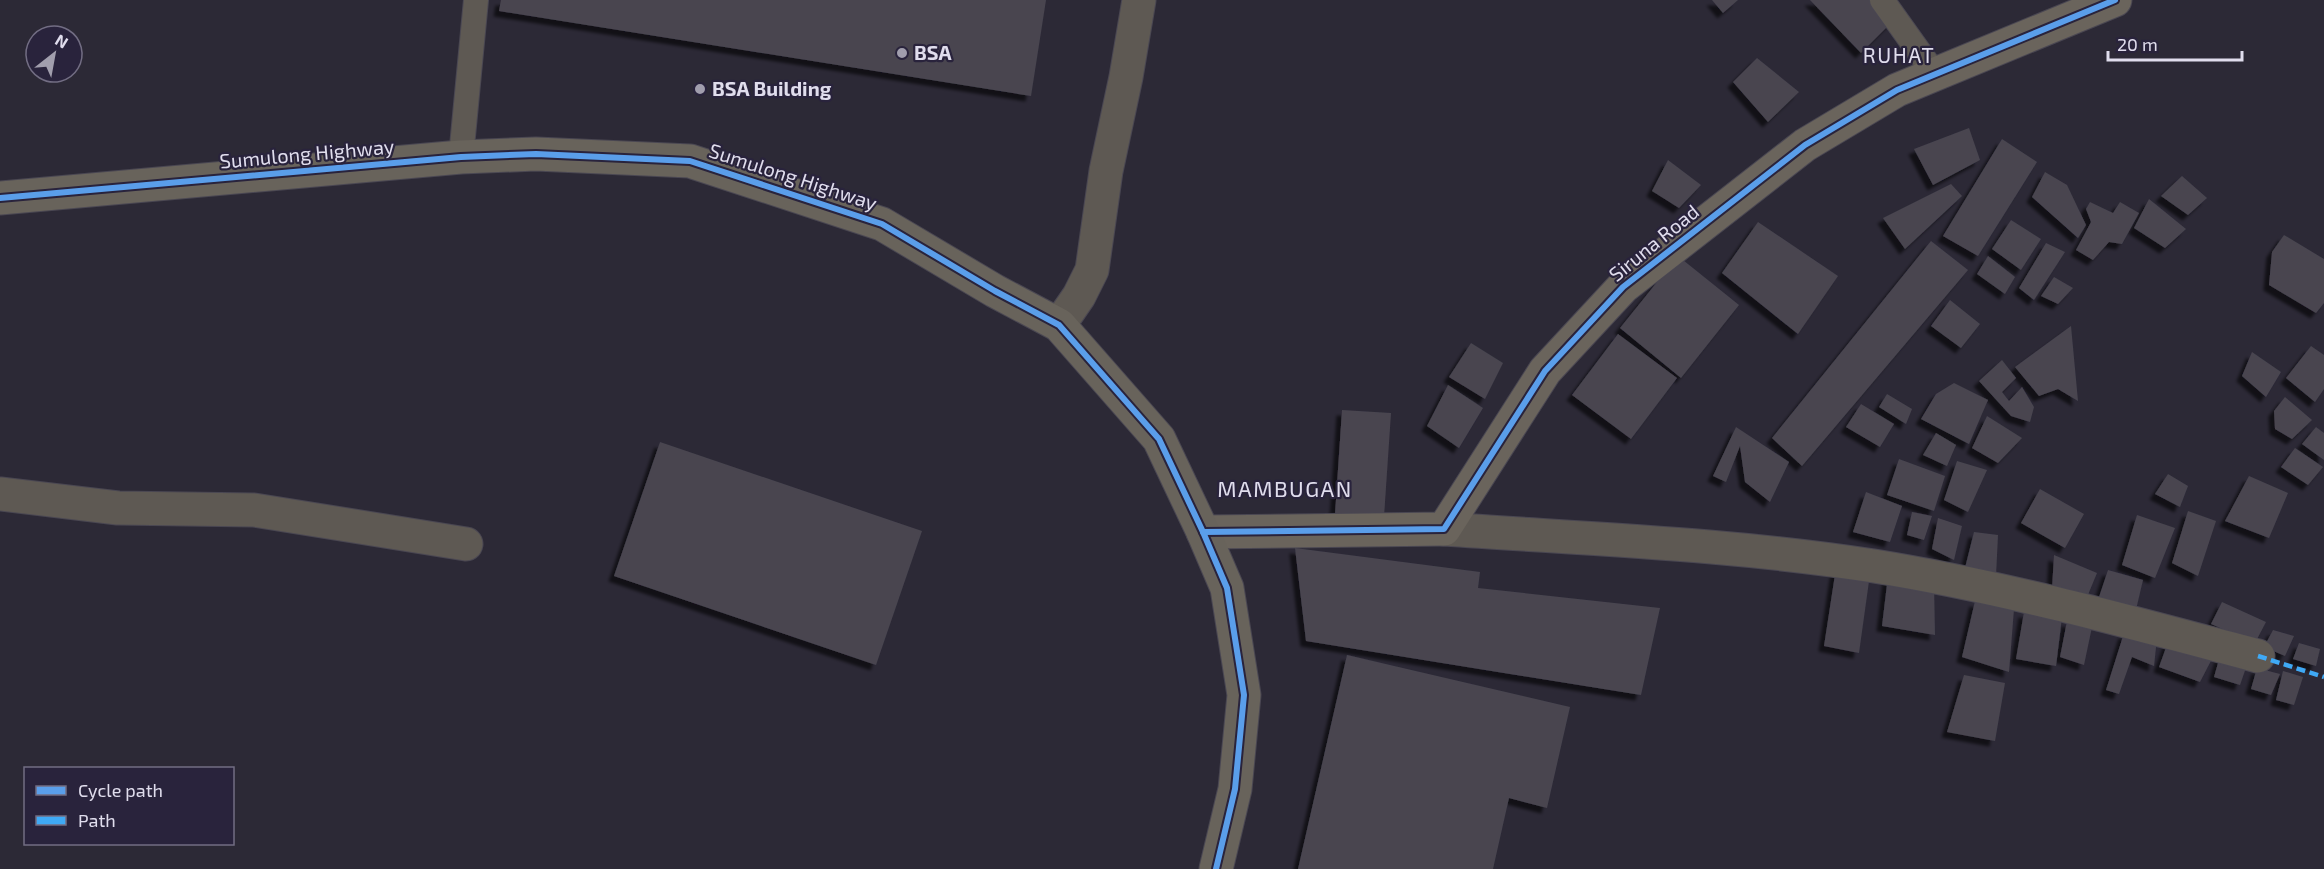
<svg xmlns="http://www.w3.org/2000/svg" width="2324" height="869" viewBox="0 0 2324 869" font-family="'Exo 2',sans-serif">
<style>
.building{fill:#484550;filter:url(#shadow)}
.lines{fill:none;stroke-linecap:round;stroke-linejoin:round}
.lane-casing{stroke:#4a4752;stroke-width:26}
.street-casing{stroke:#4a4752;stroke-width:35}
.secondary-casing{stroke:#4a4752;stroke-width:35}
.primary-casing{stroke:#4a4752;stroke-width:35}
.lane{stroke:#5e5953;stroke-width:24}
.street{stroke:#5e5953;stroke-width:33}
.secondary{stroke:#6a645c;stroke-width:33}
.primary{stroke:#68635b;stroke-width:33}
.quiet{stroke:#3fa9f5;stroke-width:4.5;stroke-dasharray:9 4.5;stroke-linecap:butt}
.cycleway-casing{stroke:#29233c;stroke-width:10}
.cycleway{stroke:#5a9eea;stroke-width:6}
.poi-dot{fill:#a19ead;stroke:#29233c;stroke-width:2}
.labels{text-anchor:middle;stroke-width:4.5;stroke-linejoin:round;paint-order:stroke}
.poi-label{font-size:20px;font-weight:bold;fill:#e0dded;stroke:#29233c;text-anchor:start}
.street-label{font-size:20px;fill:#e0dded;stroke:#29233c}
.neighbourhood-label{font-size:21px;letter-spacing:1.5px;fill:#e0dded;stroke:#29233c}
.quarter-label{font-size:22px;letter-spacing:1.5px;fill:#e0dded;stroke:#29233c}
</style>
<defs>
<filter id="shadow"><feDropShadow dx="-5.5" dy="5.5" stdDeviation="1.5" flood-color="#0009"/></filter>
</defs>
<rect width="100%" height="100%" fill="#2c2936"/>
<!-- building -->
<g class="building">
<path d="M501 0H1046L1031 96 499 11Z"/>
<path d="M1712 0H1738L1723 13Z"/>
<path d="M1810 0H1871L1892 22 1861 53Z"/>
<path d="M1757 58 1799 92 1768 122 1733 82Z"/>
<path d="M1969 128 1980 160 1933 185 1914 149Z"/>
<path d="M2002 139 2037 162 1978 256 1943 236Z"/>
<path d="M1668 160 1701 185 1679 208 1652 191Z"/>
<path d="M2045 172 2067 185 2086 225 2078 238 2032 197Z"/>
<path d="M2182 176 2207 198 2188 215 2161 196Z"/>
<path d="M1951 184 1962 196 1905 249 1883 218Z"/>
<path d="M2149 199 2186 229 2165 248 2134 228Z"/>
<path d="M2090 202 2113 213 2120 202 2139 213 2122 244 2109 242 2093 260 2076 250 2091 222 2086 209Z"/>
<path d="M2011 220 2041 239 2021 270 1992 249Z"/>
<path d="M1758 222 1838 276 1798 334 1722 273Z"/>
<path d="M2284 235 2324 259V303L2316 313 2269 285 2272 252Z"/>
<path d="M1931 241 1968 270 1802 466 1772 438Z"/>
<path d="M2046 243 2065 252 2034 300 2019 288Z"/>
<path d="M1678 256 1739 305 1681 378 1620 328Z"/>
<path d="M1988 256 2015 277 2005 294 1977 274Z"/>
<path d="M2054 277 2073 288 2058 304 2041 296Z"/>
<path d="M1950 300 1980 324 1961 348 1931 326Z"/>
<path d="M2071 326 2078 401 2058 389 2039 396 2015 367Z"/>
<path d="M1618 334 1677 378 1631 439 1572 395Z"/>
<path d="M1471 343 1503 363 1485 399 1449 377Z"/>
<path d="M2311 346 2324 355V389L2315 402 2286 378Z"/>
<path d="M2252 352 2281 372 2266 397 2242 376Z"/>
<path d="M2002 360 2016 378 2002 392 2009 401 2022 387 2034 407 2030 422 2011 416 1979 381Z"/>
<path d="M1954 383 1988 400 1969 444 1921 419 1936 394Z"/>
<path d="M1448 385 1483 408 1459 448 1427 426Z"/>
<path d="M1887 394 1912 409 1906 424 1879 407Z"/>
<path d="M2285 397 2312 420 2292 439 2275 429 2274 411Z"/>
<path d="M1861 404 1894 424 1880 447 1846 427Z"/>
<path d="M1342 410 1391 413 1384 517 1335 514Z"/>
<path d="M1987 416 2022 438 1998 463 1972 448Z"/>
<path d="M1736 427 1789 462 1770 502 1745 482 1740 446 1726 482 1713 476Z"/>
<path d="M2316 427 2324 433V460L2302 444Z"/>
<path d="M1936 433 1956 445 1947 466 1923 455Z"/>
<path d="M660 442 922 531 876 665 614 576Z"/>
<path d="M2295 448 2323 467 2308 485 2281 467Z"/>
<path d="M1899 459 1945 476 1934 511 1887 495Z"/>
<path d="M1957 461 1987 470 1968 512 1944 500Z"/>
<path d="M2168 474 2188 486 2180 507 2155 494Z"/>
<path d="M2249 476 2288 493 2269 538 2225 521Z"/>
<path d="M2040 489 2084 514 2065 548 2021 523Z"/>
<path d="M1866 492 1902 506 1890 542 1853 532Z"/>
<path d="M2188 511 2216 521 2198 576 2172 563Z"/>
<path d="M1912 512 1932 516 1924 540 1907 535Z"/>
<path d="M2137 515 2175 528 2155 578 2122 565Z"/>
<path d="M1938 518 1962 526 1954 560 1932 549Z"/>
<path d="M1974 532 1998 535 1996 576 1965 568Z"/>
<path d="M1295 548 1480 572 1478 588 1660 608 1641 695 1306 641Z"/>
<path d="M2054 555 2097 573 2085 602 2052 589Z"/>
<path d="M1836 568 1870 574 1859 653 1824 646Z"/>
<path d="M2108 570 2143 580 2135 614 2097 603Z"/>
<path d="M1888 576 1934 583 1935 635 1882 626Z"/>
<path d="M1975 601 2014 609 2009 672 1962 657Z"/>
<path d="M2222 602 2266 622 2255 643 2211 624Z"/>
<path d="M2024 612 2062 617 2056 666 2016 659Z"/>
<path d="M2067 621 2092 627 2084 665 2060 657Z"/>
<path d="M2273 630 2294 636 2285 656 2264 647Z"/>
<path d="M2124 633 2157 638 2154 666 2132 657 2119 694 2106 690Z"/>
<path d="M2168 642 2214 655 2200 682 2159 667Z"/>
<path d="M2299 643 2320 649 2316 666 2293 659Z"/>
<path d="M1347 655 1570 707 1547 808 1509 798 1493 869H1298Z"/>
<path d="M2220 656 2248 662 2240 685 2214 677Z"/>
<path d="M2257 668 2280 674 2271 695 2251 689Z"/>
<path d="M2283 671 2303 677 2294 705 2276 700Z"/>
<path d="M1964 675 2005 683 1995 741 1947 732Z"/>
</g>
<g class="lines">
<defs>
<g id="lane">
<path d="M1882 0 1927 63"/>
<path d="M461 157 476 0"/>
</g>
<g id="street">
<path d="M1059 325 1079 296 1092 270 1106 171 1126 77 1139 0"/>
<path d="M0 494 118 508 254 510 466 544"/>
<path d="M1444 529C1587 539 1732 544 1874 566 2004 587 2131 622 2258 656"/>
</g>
<path id="secondary" d="M1203 532 1444 529 1545 371 1623 287 1805 145 1897 90 2115 0"/>
<path id="primary" d="M0 198 461 157 536 154 690 161 882 224 995 291 1059 325 1159 439 1203 532 1227 588 1244 695 1235 789 1216 869"/>
</defs>
<!-- lane casing -->
<use href="#lane" class="lane-casing"/>
<!-- street casing -->
<use href="#street" class="street-casing"/>
<!-- secondary casing -->
<use href="#secondary" class="secondary-casing"/>
<!-- primary casing -->
<use href="#primary" class="primary-casing"/>
<!-- lane -->
<use href="#lane" class="lane"/>
<!-- street -->
<use href="#street" class="street"/>
<!-- secondary -->
<use href="#secondary" class="secondary"/>
<!-- primary -->
<use href="#primary" class="primary"/>
<!-- quiet -->
<path class="quiet" d="M2258 656 2324 677"/>
<defs>
<g id="cycleway">
<path d="M0 198 461 157 536 154 690 161 882 224 995 291 1059 325 1159 439 1203 532 1227 588 1244 695 1235 789 1216 869"/>
<path d="M1203 532 1444 529 1545 371 1623 287 1805 145 1897 90 2115 0"/>
</g>
</defs>
<!-- cycleway casing -->
<use href="#cycleway" class="cycleway-casing"/>
<!-- cycleway -->
<use href="#cycleway" class="cycleway"/>
</g>
<!-- markers -->
<g class="poi-dot">
<circle cx="902" cy="53" r="6"/>
<circle cx="700" cy="89" r="6"/>
</g>
<g class="labels">
<!-- poi labels -->
<g class="poi-label">
<text x="914" y="60">BSA</text>
<text x="712" y="96">BSA Building</text>
</g>
<!-- street labels -->
<g class="street-label">
<text transform="translate(307 154) rotate(-5)" y="7">Sumulong Highway</text>
<text transform="translate(793 177) rotate(18)" y="7">Sumulong Highway</text>
<text transform="translate(1654 243) rotate(-39)" y="7">Siruna Road</text>
</g>
<!-- neighbourhood labels -->
<g class="neighbourhood-label">
<text x="1899" y="63">RUHAT</text>
</g>
<!-- quarter labels -->
<g class="quarter-label">
<text x="1285" y="497">MAMBUGAN</text>
</g>
</g>
<!-- legend -->
<rect x="24" y="767" width="210" height="78" fill="#29233c" stroke="#726d83" stroke-width="1.5"/>
<rect x="36" y="786" width="30" height="9" fill="#5a9eea" stroke="#726d83" stroke-width="1.5"/>
<text x="78" y="797" font-size="18" fill="#e0dded">Cycle path</text>
<rect x="36" y="816" width="30" height="9" fill="#3fa9f5" stroke="#726d83" stroke-width="1.5"/>
<text x="78" y="827" font-size="18" fill="#e0dded">Path</text>
<!-- north arrow -->
<g transform="translate(54 54) rotate(31)"><circle r="28" fill="#29233c" stroke="#726d83" stroke-width="1.5"/>
<path d="M0-4.5L10 22L0 15L-10 22Z" fill="#a19ead"/>
<text y="-9" font-size="16" font-weight="bold" text-anchor="middle" fill="#e0dded">N</text>
</g>
<!-- scale -->
<path d="M2108 51v9h134v-9" fill="none" stroke="#e0dded" stroke-width="3"/>
<text x="2117" y="51" font-size="18" fill="#e0dded" stroke="#29233c" stroke-width="4.5" paint-order="stroke">20 m</text>
</svg>
